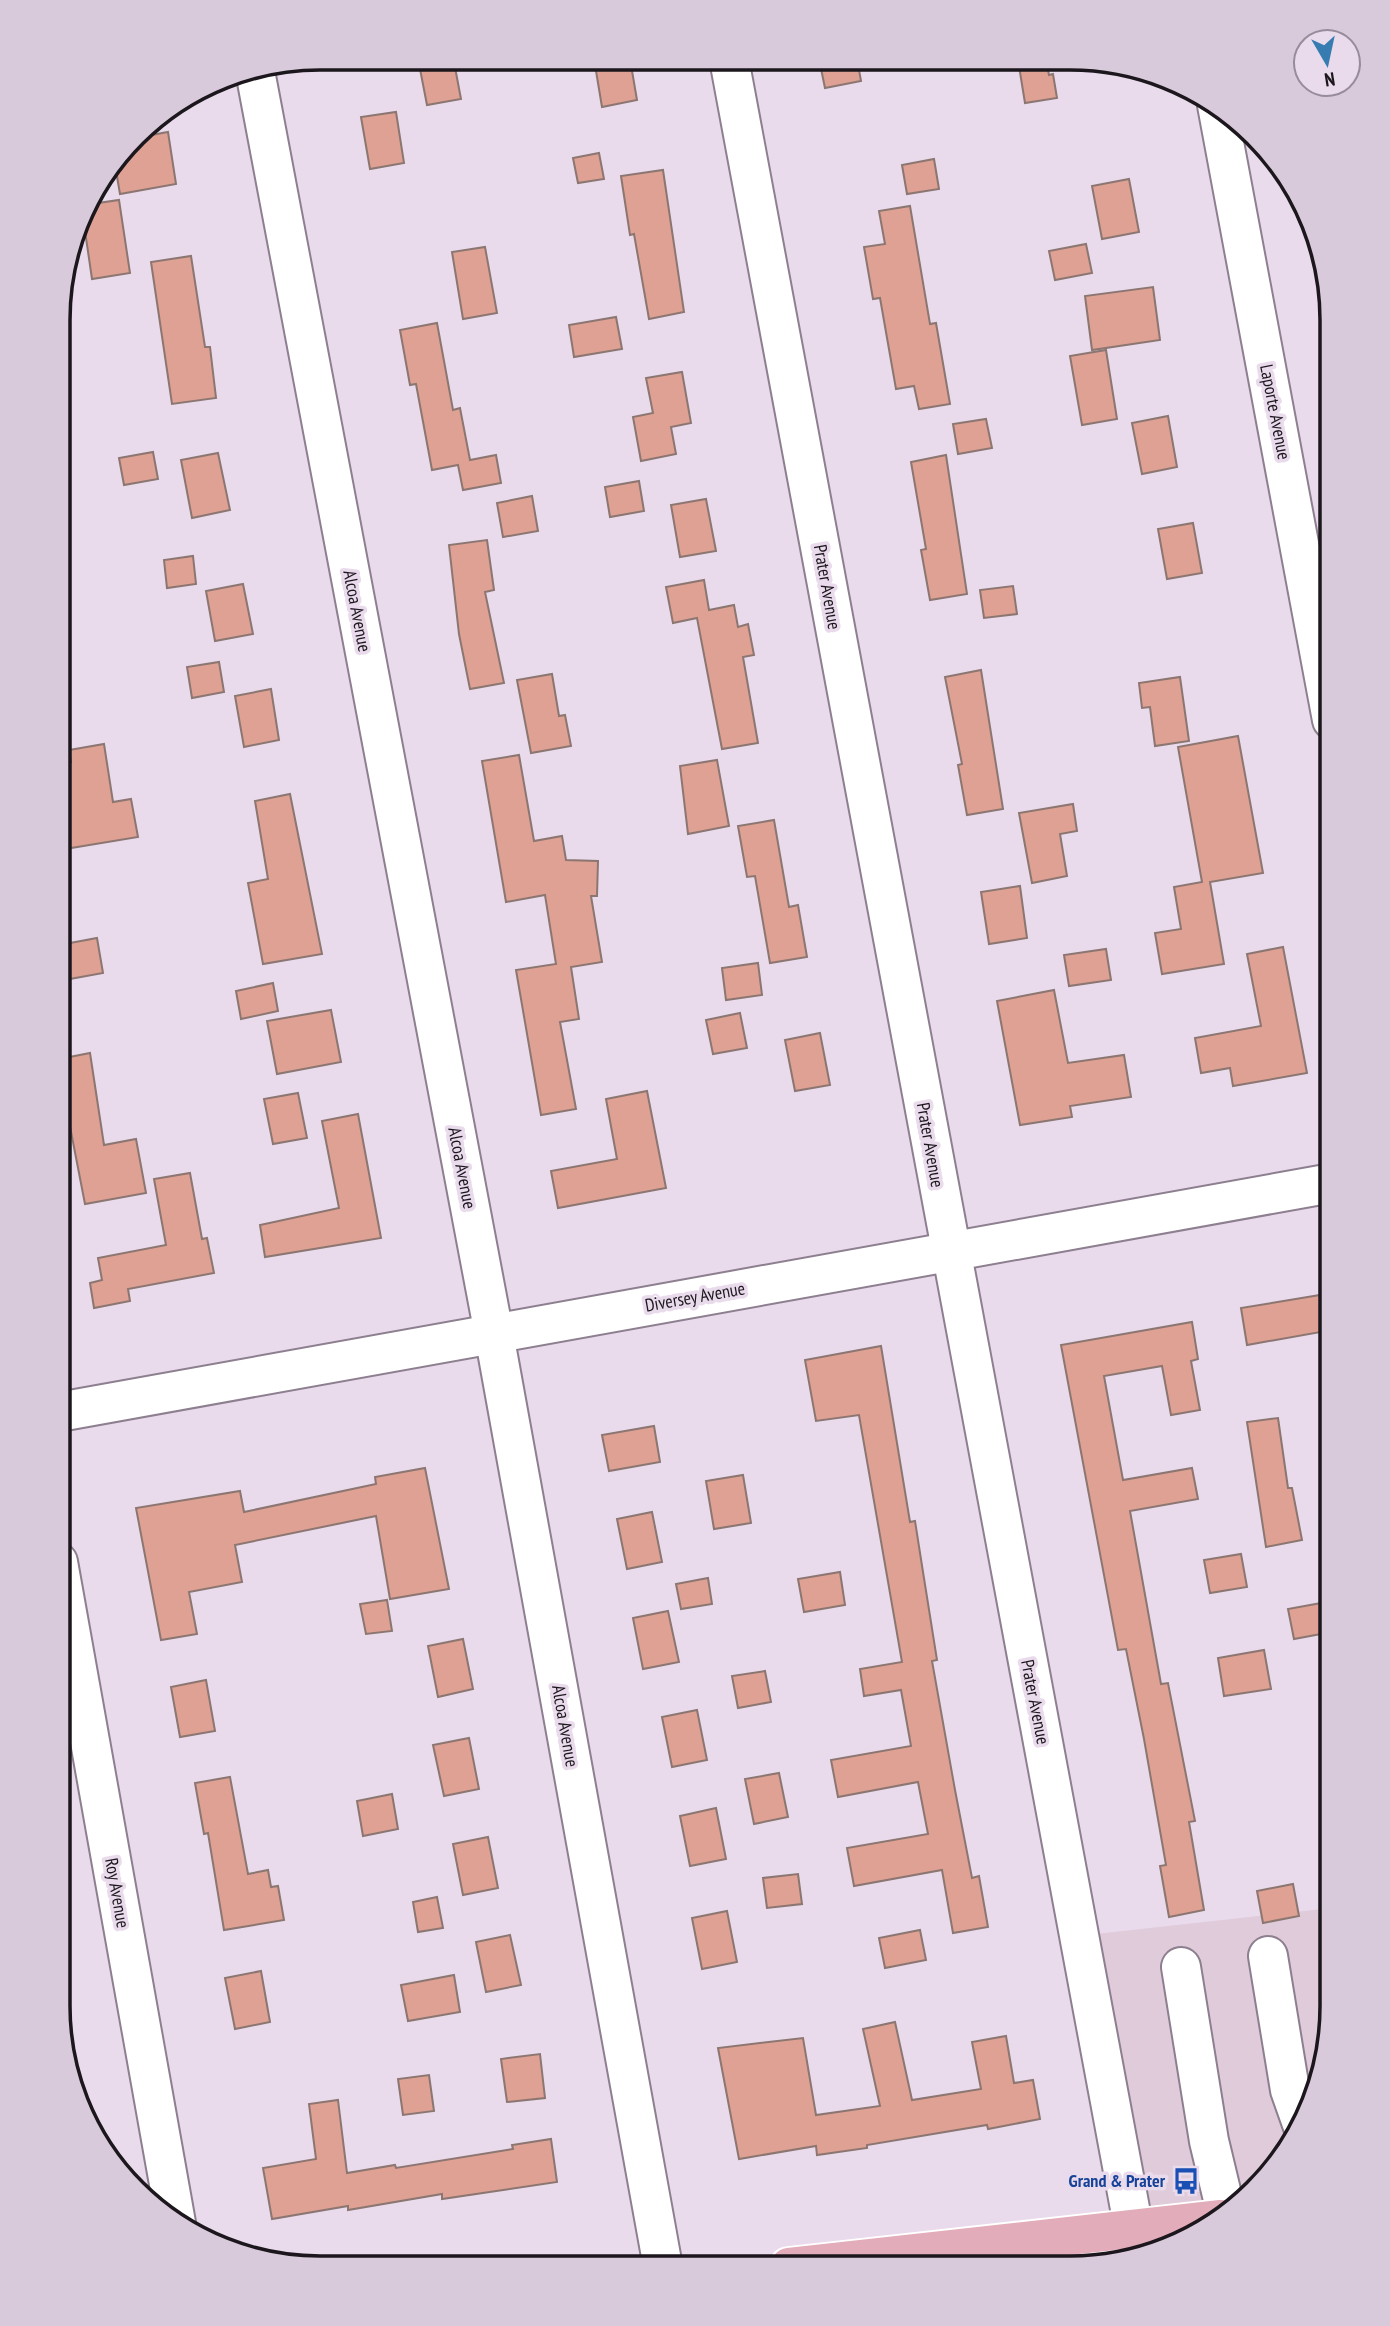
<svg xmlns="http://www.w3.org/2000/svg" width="1390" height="2326" viewBox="0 0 1390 2326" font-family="'PT Sans Narrow',sans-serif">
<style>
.commercial{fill:#dfcbda}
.building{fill:#dea193;stroke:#8c7671;stroke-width:2}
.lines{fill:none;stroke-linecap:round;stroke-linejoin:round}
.minor-casing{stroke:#8d7f8f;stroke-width:42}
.major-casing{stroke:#fff;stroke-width:42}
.minor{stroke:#fff;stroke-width:38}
.major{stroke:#e2acba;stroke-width:38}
.labels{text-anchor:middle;stroke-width:7;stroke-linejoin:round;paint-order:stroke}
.street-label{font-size:18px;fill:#1c171d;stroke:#e9daec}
.transit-label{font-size:18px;font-weight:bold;fill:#164399;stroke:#e9daec;text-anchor:end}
.rim{fill:none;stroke:#1c171d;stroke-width:3.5}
</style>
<rect width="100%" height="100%" fill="#e9daec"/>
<!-- commercial -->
<path class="commercial" d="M1332 1908V2024L1312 2106 1278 2165 1229 2214 1134 2230 1078 1936Z"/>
<!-- building -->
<g class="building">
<path d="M594 59H630L637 100 602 107Z"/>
<path d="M819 59H857L861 81 825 88Z"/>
<path d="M1018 60H1046L1049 75 1053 74 1057 98 1025 103Z"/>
<path d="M454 62 461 99 427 105 420 69Z"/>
<path d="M396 112 404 163 370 169 361 117Z"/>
<path d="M168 132 176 184 120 194 115 165 135 138Z"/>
<path d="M599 153 604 179 578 183 573 158Z"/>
<path d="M934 159 939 189 907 194 902 165Z"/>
<path d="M663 170 684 312 649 319 634 234 630 235 621 176Z"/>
<path d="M1129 179 1139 232 1102 239 1092 186Z"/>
<path d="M119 200 130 273 92 279 85 231 76 232 85 205Z"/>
<path d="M910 206 930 324 936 323 950 404 919 409 914 386 896 389 880 298 873 299 864 247 885 244 879 211Z"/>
<path d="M1086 244 1092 273 1055 280 1049 251Z"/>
<path d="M485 247 497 313 463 319 452 252Z"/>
<path d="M191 256 205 347H210L216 398 172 404 151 262Z"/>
<path d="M1153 287 1160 340 1092 350 1085 296Z"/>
<path d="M616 317 622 349 574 357 569 325Z"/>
<path d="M437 323 453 410 460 408 470 460 496 455 501 483 463 490 458 465 432 470 416 384 410 385 400 330Z"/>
<path d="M1106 350 1117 419 1082 425 1070 356Z"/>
<path d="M682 372 691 423 671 427 676 454 641 461 633 417 653 413 646 378Z"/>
<path d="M1168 416 1177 467 1142 474 1132 423Z"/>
<path d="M986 419 992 448 958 454 953 424Z"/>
<path d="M153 452 158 479 124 485 119 458Z"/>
<path d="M218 453 230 510 192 518 181 460Z"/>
<path d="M946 455 967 594 930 600 921 550 926 549 911 462Z"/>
<path d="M639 481 644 511 610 517 605 487Z"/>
<path d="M532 496 538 531 503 537 497 503Z"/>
<path d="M706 499 716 551 680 557 671 505Z"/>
<path d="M1193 523 1202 573 1167 579 1158 529Z"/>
<path d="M487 540 494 590 485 592 504 683 470 689 459 634 449 545Z"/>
<path d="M193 556 196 584 167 588 164 560Z"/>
<path d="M704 580 709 610 734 605 738 627 748 624 754 655 743 657 758 743 722 749 697 618 673 623 666 587Z"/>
<path d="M243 584 253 634 215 641 206 591Z"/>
<path d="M1013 586 1017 614 984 618 980 590Z"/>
<path d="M219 662 224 692 192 698 187 667Z"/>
<path d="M981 670 1003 809 967 815 958 765 962 764 945 677Z"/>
<path d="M552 674 559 716 565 715 571 746 531 753 517 680Z"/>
<path d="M1180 677 1189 741 1155 746 1150 707 1142 708 1139 683Z"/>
<path d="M271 689 279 740 244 747 235 696Z"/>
<path d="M1238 736 1263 873 1210 882 1224 964 1162 974 1155 933 1181 929 1174 887 1202 882 1178 747Z"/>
<path d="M104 744 113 802 131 799 138 837 59 850V763L71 762 69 750Z"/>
<path d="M519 755 534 841 562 836 566 860 598 861 597 896H591L602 962 571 967 579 1019 560 1022 576 1109 541 1115 516 970 556 964 545 895 506 902 482 761Z"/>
<path d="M717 760 729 826 688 834 680 766Z"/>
<path d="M290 794 322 954 263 964 248 883 268 879 255 801Z"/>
<path d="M1073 804 1077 831 1060 834 1067 876 1032 883 1019 813Z"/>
<path d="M774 820 789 907 798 905 807 957 770 963 755 876 747 877 738 826Z"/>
<path d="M1020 886 1027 938 989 944 981 892Z"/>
<path d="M97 938 103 973 59 981V945Z"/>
<path d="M1283 947 1307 1073 1233 1086 1230 1068 1201 1073 1195 1038 1261 1026 1247 954Z"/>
<path d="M1106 949 1111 980 1069 986 1064 955Z"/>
<path d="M758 963 762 995 726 1000 722 968Z"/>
<path d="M273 983 278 1011 241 1019 236 991Z"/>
<path d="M1054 990 1068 1063 1124 1055 1131 1097 1070 1106 1072 1117 1020 1125 997 1001Z"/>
<path d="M331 1010 341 1062 277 1074 267 1021Z"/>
<path d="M740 1013 747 1048 713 1054 706 1020Z"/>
<path d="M820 1033 830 1085 795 1091 785 1040Z"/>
<path d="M90 1053 104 1145 136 1139 146 1193 85 1204 67 1111H62L59 1059Z"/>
<path d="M647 1091 666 1188 558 1208 551 1171 617 1159 606 1099Z"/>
<path d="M298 1093 307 1138 273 1144 264 1099Z"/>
<path d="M358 1114 381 1238 265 1257 260 1225 339 1208 322 1121Z"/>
<path d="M190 1173 202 1239 207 1238 214 1273 128 1289 130 1301 94 1308 90 1283 102 1280 98 1258 166 1245 154 1179Z"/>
<path d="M1332 1293V1330L1247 1345 1241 1308Z"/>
<path d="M1192 1322 1198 1359 1191 1361 1200 1410 1171 1415 1162 1366 1104 1376 1123 1480 1192 1468 1198 1499 1130 1511 1161 1684 1168 1683 1185 1770 1195 1821 1189 1822 1204 1910 1169 1917 1160 1866 1166 1865 1144 1739 1126 1649 1118 1650 1061 1345Z"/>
<path d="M881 1346 910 1522 915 1521 923 1572 937 1660 932 1661 955 1790 972 1878 979 1876 988 1927 953 1933 942 1870 854 1886 847 1848 928 1834 918 1782 838 1797 831 1760 911 1746 901 1690 864 1696 860 1669 902 1662 859 1415 816 1421 805 1360Z"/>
<path d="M1278 1418 1288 1488H1292L1302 1540 1266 1547 1247 1422Z"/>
<path d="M654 1426 660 1462 609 1471 602 1435Z"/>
<path d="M425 1468 449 1589 390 1599 376 1516 235 1545 242 1582 189 1592 197 1634 161 1640 136 1508 240 1491 244 1512 376 1484 375 1477Z"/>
<path d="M743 1475 751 1523 714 1529 706 1481Z"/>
<path d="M652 1512 662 1562 627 1569 617 1519Z"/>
<path d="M1241 1554 1247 1587 1210 1593 1204 1560Z"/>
<path d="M840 1572 845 1605 804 1612 798 1579Z"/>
<path d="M708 1578 712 1604 681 1609 676 1584Z"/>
<path d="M387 1600 392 1631 366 1634 360 1604Z"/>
<path d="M1332 1601V1632L1294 1639 1288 1609Z"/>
<path d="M668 1611 679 1662 643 1669 633 1618Z"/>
<path d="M463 1639 473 1689 438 1697 428 1646Z"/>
<path d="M1264 1650 1271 1689 1224 1696 1218 1658Z"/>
<path d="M765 1671 771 1702 738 1708 732 1676Z"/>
<path d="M206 1680 215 1731 180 1737 171 1687Z"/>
<path d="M697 1710 707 1760 672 1767 662 1717Z"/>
<path d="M469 1738 479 1789 444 1796 433 1745Z"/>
<path d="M779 1773 788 1817 754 1824 745 1779Z"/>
<path d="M230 1777 248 1874 268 1870 271 1887 278 1886 284 1920 224 1930 208 1833 204 1834 195 1783Z"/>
<path d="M392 1794 398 1829 363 1836 357 1801Z"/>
<path d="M716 1808 726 1859 690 1866 680 1816Z"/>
<path d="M488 1837 498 1888 463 1895 453 1844Z"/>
<path d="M798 1874 802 1904 767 1908 763 1878Z"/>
<path d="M1293 1884 1299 1916 1263 1923 1257 1891Z"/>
<path d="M437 1897 443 1928 418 1932 413 1902Z"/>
<path d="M727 1911 737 1962 702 1969 692 1918Z"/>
<path d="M920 1930 926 1960 885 1968 879 1938Z"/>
<path d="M510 1935 521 1985 486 1992 476 1942Z"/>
<path d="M261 1971 270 2022 235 2029 225 1978Z"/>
<path d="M454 1975 460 2012 408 2021 401 1985Z"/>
<path d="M895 2022 912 2100 981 2089 972 2042 1006 2036 1014 2083 1033 2080 1040 2119 988 2129 987 2125 867 2145V2148L817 2155 816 2146 739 2159 718 2048 803 2038 816 2115 880 2106 863 2029Z"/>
<path d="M540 2054 545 2098 507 2102 501 2059Z"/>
<path d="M429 2075 434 2111 403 2115 398 2079Z"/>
<path d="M338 2100 347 2173 395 2165 396 2168 513 2149 512 2145 551 2139 557 2182 442 2199V2194L348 2210V2206L272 2219 263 2168 316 2159 309 2104Z"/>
</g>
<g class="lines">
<defs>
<g id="minor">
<path d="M729 59 1134 2230"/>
<path d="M255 71 494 1334 663 2267"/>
<path d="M1217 105 1332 720"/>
<path d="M59 1412 1332 1183"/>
<path d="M58 1562 176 2223"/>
<path d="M1268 1956 1290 2090 1302 2124"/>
<path d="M1181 1967 1209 2141 1227 2216"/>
</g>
<path id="major" d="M789 2267 1221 2219"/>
</defs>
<!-- minor casing -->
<use href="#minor" class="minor-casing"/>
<!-- major casing -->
<use href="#major" class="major-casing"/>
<!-- minor -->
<use href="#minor" class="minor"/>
<!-- major -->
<use href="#major" class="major"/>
</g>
<!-- icons -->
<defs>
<symbol id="bus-bare" viewBox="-9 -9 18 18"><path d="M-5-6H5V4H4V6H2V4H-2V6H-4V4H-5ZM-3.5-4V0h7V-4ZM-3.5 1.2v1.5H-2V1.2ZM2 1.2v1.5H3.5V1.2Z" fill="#1a4fb4" stroke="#e9daec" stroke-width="2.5" paint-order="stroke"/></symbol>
</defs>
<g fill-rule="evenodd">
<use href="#bus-bare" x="1167" y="2162" width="38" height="38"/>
</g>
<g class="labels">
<!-- street labels -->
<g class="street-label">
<text transform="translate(1275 412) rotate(79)" y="6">Laporte Avenue</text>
<text transform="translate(827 587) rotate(80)" y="6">Prater Avenue</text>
<text transform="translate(357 611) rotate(79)" y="6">Alcoa Avenue</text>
<text transform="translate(930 1145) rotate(80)" y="6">Prater Avenue</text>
<text transform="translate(462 1168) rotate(79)" y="6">Alcoa Avenue</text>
<text transform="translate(695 1297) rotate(-10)" y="6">Diversey Avenue</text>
<text transform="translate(1035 1702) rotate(79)" y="6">Prater Avenue</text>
<text transform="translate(565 1726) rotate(80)" y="6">Alcoa Avenue</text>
<text transform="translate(117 1893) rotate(80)" y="6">Roy Avenue</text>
</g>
<!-- transit labels -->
<g class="transit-label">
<text x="1165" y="2187">Grand &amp; Prater</text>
</g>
</g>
<!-- crop -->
<path d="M0 0H1390V2326H0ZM320 70H1070A250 250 0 0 1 1320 320V2006A250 250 0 0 1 1070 2256H320A250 250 0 0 1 70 2006V320A250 250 0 0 1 320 70Z" fill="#d9cadb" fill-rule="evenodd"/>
<path class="rim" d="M320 70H1070A250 250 0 0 1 1320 320V2006A250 250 0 0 1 1070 2256H320A250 250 0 0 1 70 2006V320A250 250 0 0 1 320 70Z"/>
<!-- north arrow -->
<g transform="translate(1327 63) rotate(171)"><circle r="33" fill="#e9daec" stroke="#978c99" stroke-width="2"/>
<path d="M0-5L12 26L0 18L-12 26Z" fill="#377cb1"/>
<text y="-10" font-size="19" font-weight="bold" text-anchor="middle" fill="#1c171d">N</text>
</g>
</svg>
